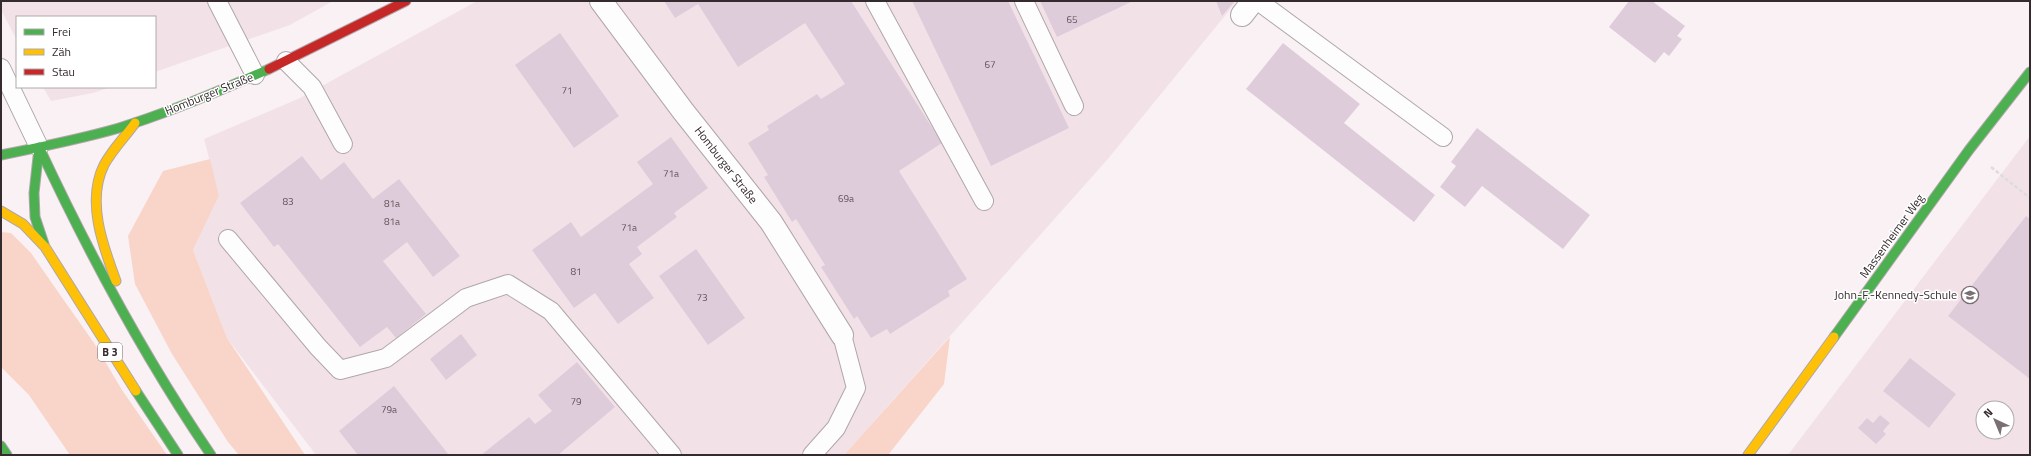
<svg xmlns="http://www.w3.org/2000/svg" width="2031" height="456" viewBox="0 0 2031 456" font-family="'Titillium Web',sans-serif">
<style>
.built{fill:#f2e2e8;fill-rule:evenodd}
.green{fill:#f9d4c9}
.building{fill:#dfccdb}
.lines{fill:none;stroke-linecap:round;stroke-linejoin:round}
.lane-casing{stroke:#afa7aa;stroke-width:20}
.street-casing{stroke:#afa7aa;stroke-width:24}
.fast-casing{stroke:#afa7aa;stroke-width:11}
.slow-casing{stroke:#afa7aa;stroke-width:11}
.jam-casing{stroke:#afa7aa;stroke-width:11}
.path{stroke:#dfdcdd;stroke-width:2.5;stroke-dasharray:4 2;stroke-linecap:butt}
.lane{stroke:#fefdfd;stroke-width:18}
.street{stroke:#fefdfd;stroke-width:22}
.fast{stroke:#4caf50;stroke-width:9}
.slow{stroke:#ffc107;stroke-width:9}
.jam{stroke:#c62828;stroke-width:9}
.labels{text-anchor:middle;stroke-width:3;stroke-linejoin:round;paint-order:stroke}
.number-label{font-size:10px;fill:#60535a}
.shield{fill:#fff;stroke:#726b6d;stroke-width:1}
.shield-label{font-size:11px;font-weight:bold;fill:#352b2f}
.street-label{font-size:12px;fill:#352b2f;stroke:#fff}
.poi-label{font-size:12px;fill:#352b2f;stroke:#fff;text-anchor:end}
</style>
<rect width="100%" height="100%" fill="#faf1f4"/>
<!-- built -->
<g class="built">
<path d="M1 1H333L290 25 155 72V17H17V40L1 10Z"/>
<path d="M477 1H1237L1107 160 844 455H316L227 338 193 250 219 196 204 139 300 98Z"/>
<path d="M43 87H111L93 93 51 101Z"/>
<path d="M2030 136V455H1788ZM1983 408H2007V432H1983Z"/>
</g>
<!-- green -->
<g class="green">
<path d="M210 159 219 196 193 250 227 338 305 455H239L228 442 172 354 135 284 128 236 163 171Z"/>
<path d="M1 232 11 233 31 253 56 289 94 343 122 390 167 455H70L29 395 1 367Z"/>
<path d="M950 337 944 384 888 455H844Z"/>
</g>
<!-- building -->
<g class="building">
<path d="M664 1H851L942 143 899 171 967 279 948 291 950 296 890 334 887 329 871 338 857 316 854 319 821 267 825 265 796 219 792 222 764 177 768 175 748 143 769 130 767 126 817 94 821 99 845 84 805 23 738 67 698 4 675 18Z"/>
<path d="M912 1H1008L1069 128 991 166Z"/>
<path d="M1040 1H1133L1057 37Z"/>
<path d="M1216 1H1235L1222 16Z"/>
<path d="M1629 1H1652L1685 26 1677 36 1682 39 1669 56 1664 52 1655 63 1609 27Z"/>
<path d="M560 33 619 116 574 148 515 65Z"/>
<path d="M1283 43 1360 104 1344 123 1435 195 1414 222 1246 89Z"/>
<path d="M1477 128 1590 215 1563 249 1482 186 1465 207 1440 187 1456 166 1451 162Z"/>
<path d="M671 137 708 188 674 213 677 217 637 247 642 254 629 264 654 298 618 324 595 293 574 308 532 250 571 222 581 237 653 184 637 162Z"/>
<path d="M302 156 321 180 344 162 373 199 399 179 460 256 433 277 407 242 383 261 426 314 396 338 387 327 360 347 278 244 274 247 240 203Z"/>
<path d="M2026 216 2030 219V379L1948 316Z"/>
<path d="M696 249 745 318 708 345 659 276Z"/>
<path d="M461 334 477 355 446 380 430 359Z"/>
<path d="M1910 358 1956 394 1929 428 1883 391Z"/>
<path d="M577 362 615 407 558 455H481L529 417 535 424 552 411 538 395Z"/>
<path d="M394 386 449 455H358L339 431Z"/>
<path d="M1880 415 1890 423 1883 431 1886 434 1876 444 1858 428 1867 418 1873 423Z"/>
</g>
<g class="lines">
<defs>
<g id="lane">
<path d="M217 1 255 75"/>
<path d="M875 1 984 201"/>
<path d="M1024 1 1074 106"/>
<path d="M1258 1 1443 137"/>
<path d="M286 61 312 87 343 144"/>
<path d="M1 68 39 147"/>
<path d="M228 239 318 347 340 370 386 358 466 298 508 284 551 311 672 455"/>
<path d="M812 455 836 428 856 388 842 335"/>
</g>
<g id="street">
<path d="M601 1 683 111 771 222 842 335"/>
<path d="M1242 15 1253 1"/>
</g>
<g id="fast">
<path d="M39 147C89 254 144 357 211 455"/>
<path d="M39 148 34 193 35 217 44 244"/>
<path d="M1 155C41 147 81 139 119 128 171 112 220 91 269 69"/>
<path d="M1834 337 1969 150 2030 72"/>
<path d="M136 391 178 455"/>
<path d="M1 446 7 455"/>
</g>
<g id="slow">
<path d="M1 211 23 224 45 247 136 391"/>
<path d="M116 281C103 246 86 201 104 165 112 150 125 137 135 123"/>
<path d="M1748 455 1834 337"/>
</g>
<path id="jam" d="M269 69 406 1"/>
</defs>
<!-- lane casing -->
<use href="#lane" class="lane-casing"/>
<!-- street casing -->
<use href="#street" class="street-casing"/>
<!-- fast casing -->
<use href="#fast" class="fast-casing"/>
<!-- slow casing -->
<use href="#slow" class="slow-casing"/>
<!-- jam casing -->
<use href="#jam" class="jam-casing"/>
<!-- path -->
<path class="path" d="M1991 167 2030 198"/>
<!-- lane -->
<use href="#lane" class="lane"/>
<!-- street -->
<use href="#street" class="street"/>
<!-- fast -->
<use href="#fast" class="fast"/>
<!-- slow -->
<use href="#slow" class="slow"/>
<!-- jam -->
<use href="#jam" class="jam"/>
</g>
<!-- icons -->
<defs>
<symbol id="school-ring" viewBox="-11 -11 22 22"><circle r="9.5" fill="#fff" stroke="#7a7074" stroke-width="1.5"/><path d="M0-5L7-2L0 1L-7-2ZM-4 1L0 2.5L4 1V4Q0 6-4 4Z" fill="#7a7074"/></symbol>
</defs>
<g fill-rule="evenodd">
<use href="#school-ring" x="1960" y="285" width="20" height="20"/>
</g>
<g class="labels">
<!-- number labels -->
<g class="number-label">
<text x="1072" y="23">65</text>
<text x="990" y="68">67</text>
<text x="567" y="94">71</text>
<text x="671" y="177">71a</text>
<text x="846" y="202">69a</text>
<text x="288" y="205">83</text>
<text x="392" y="207">81a</text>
<text x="392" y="225">81a</text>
<text x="629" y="231">71a</text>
<text x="576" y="275">81</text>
<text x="702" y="301">73</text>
<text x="576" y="405">79</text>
<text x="389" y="413">79a</text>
</g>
<!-- shield labels -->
<rect class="shield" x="98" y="343" width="24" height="18" rx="3"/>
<g class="shield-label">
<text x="110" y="356">B 3</text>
</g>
<!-- street labels -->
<g class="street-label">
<text transform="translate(209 94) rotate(-22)" y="4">Homburger Straße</text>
<text transform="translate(726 165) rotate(52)" y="4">Homburger Straße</text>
<text transform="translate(1892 236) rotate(-54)" y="4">Massenheimer Weg</text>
</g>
<!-- poi labels -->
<g class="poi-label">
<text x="1957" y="299">John-F.-Kennedy-Schule</text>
</g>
</g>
<!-- border -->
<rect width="2031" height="456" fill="none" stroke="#352b2f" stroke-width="4"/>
<!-- legend -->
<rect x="16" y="16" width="140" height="72" fill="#ffffff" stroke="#aeaaac"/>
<rect x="24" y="29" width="20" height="6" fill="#4caf50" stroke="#aeaaac"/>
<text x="52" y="36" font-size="12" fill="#352b2f">Frei</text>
<rect x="24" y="49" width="20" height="6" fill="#ffc107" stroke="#aeaaac"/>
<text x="52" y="56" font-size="12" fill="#352b2f">Zäh</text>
<rect x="24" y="69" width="20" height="6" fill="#c62828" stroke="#aeaaac"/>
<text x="52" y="76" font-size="12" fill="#352b2f">Stau</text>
<!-- north arrow -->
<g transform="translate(1995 420) rotate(316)"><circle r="19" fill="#ffffff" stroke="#aeaaac"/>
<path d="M0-3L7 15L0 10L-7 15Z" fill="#7a7074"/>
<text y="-6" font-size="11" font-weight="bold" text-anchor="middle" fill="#352b2f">N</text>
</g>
</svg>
